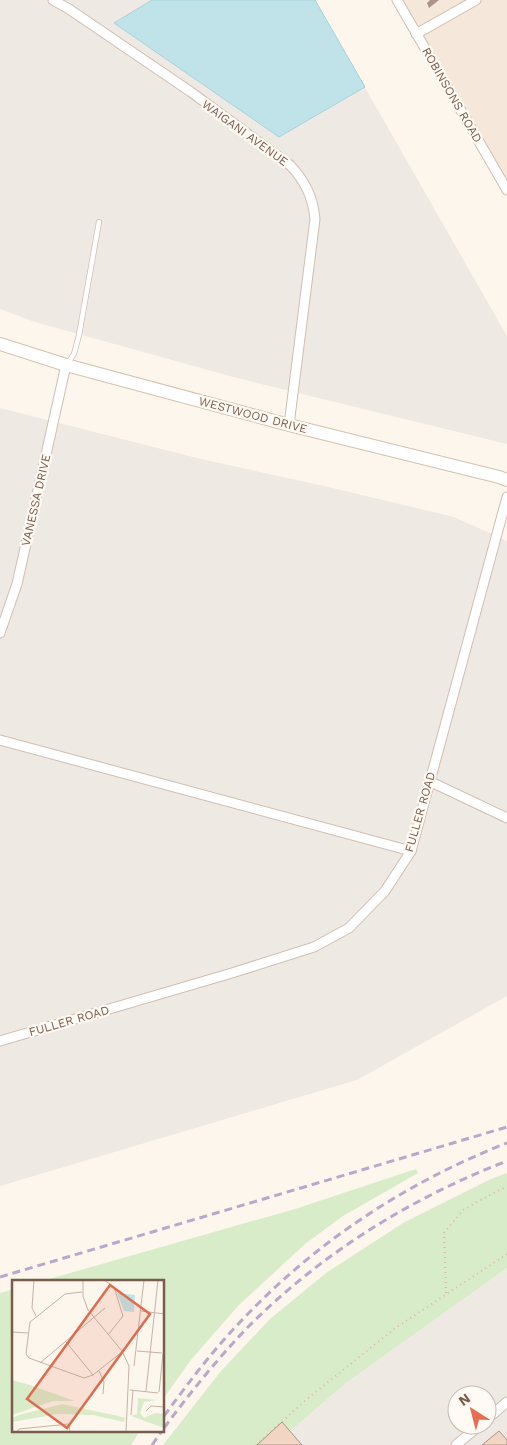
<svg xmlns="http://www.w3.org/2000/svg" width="507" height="1445" viewBox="0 0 507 1445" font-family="'Work Sans',sans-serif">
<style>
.residential{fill:#f5e8da}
.industrial{fill:#efe9e4;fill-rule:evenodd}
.green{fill:#d8ecc9}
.water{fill:#bfe3e8;stroke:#a5d3da}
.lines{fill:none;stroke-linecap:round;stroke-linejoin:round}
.lane-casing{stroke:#d1beb0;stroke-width:6}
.street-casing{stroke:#d1beb0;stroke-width:11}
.secondary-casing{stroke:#d6c0b0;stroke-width:14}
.path{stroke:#d9b8a5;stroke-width:2;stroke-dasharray:1 4;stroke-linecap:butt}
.lane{stroke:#fff;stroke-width:4.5}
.street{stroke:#fff;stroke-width:9}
.secondary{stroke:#fff;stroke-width:12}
.rail{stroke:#b9a8c9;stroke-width:3;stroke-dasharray:8 5;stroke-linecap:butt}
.shaded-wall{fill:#aa9588}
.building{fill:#f3d5c3;stroke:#aa9588}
.labels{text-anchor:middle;stroke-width:4.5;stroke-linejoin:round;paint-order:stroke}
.street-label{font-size:12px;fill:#7a5c4d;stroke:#fffaf3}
.inset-road{fill:none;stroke:#c5b3a7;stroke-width:1}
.view{fill:#dc6d51;fill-opacity:0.15;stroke:#dc6d51;stroke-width:2.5}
.inset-edge{fill:none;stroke:#7a5c4d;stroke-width:2.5}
</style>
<rect width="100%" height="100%" fill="#fdf6ec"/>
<!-- residential -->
<path class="residential" d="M395 0H507V191Z"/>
<!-- industrial -->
<g class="industrial">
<path d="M0 0H315L507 336V444L237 378 35 322 0 309Z"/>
<path d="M0 408 201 459 324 486 454 517 507 541V996L357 1080 0 1186Z"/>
<path d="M507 1268V1445H274L346 1383ZM457 1395H487V1425H457Z"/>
</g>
<!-- green -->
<g class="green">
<path d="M416 1169 418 1173 343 1216 305 1244 238 1306 190 1361 164 1398V1281H42L295 1209Z"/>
<path d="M507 1173V1268L346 1383 274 1445H163L221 1371 270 1319 326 1273 403 1223 491 1179Z"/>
<path d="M14 1289V1431H140L131 1445H0V1293Z"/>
</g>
<!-- water -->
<path class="water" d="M152 0H315L365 87 279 137 114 23Z"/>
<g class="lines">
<defs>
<path id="lane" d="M67 364 74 354 79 335 99 222"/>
<g id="street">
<path d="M53 0 69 9 191 92 290 165C305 181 313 197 315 219L289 425"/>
<path d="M397 0 507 190"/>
<path d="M416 34 476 0"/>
<path d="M0 633 17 584 66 365"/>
<path d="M0 740 411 851"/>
<path d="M429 781 507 818"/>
<path d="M0 1041 232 973 314 947 349 928 385 891 411 851 507 497"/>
<path d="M487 1419 507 1402"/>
<path d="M456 1445 480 1425"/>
</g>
<path id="secondary" d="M0 344 66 365 289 425 499 477 507 480"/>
</defs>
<!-- lane casing -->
<use href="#lane" class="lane-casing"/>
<!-- street casing -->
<use href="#street" class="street-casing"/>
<!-- secondary casing -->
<use href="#secondary" class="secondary-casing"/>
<!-- path -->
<g class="path">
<path d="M446 1293 444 1233 463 1210 499 1190 507 1187"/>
<path d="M256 1445 307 1399 394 1329 507 1254"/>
</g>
<!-- lane -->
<use href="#lane" class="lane"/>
<!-- street -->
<use href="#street" class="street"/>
<!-- secondary -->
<use href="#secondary" class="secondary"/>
<!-- rail -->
<g class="rail">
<path d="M0 1277 507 1127"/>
<path d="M164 1416C189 1382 214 1349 243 1319 317 1241 407 1182 507 1143"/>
<path d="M164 1428C190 1393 218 1358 249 1326 322 1253 411 1198 507 1161"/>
<path d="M152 1445 162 1431"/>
</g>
</g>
<!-- shaded-wall -->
<path class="shaded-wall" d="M430 0H439L429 8 427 3Z"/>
<!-- building -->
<g class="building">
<path d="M282 1422 302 1445H257Z"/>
<path d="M499 1431 507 1440V1445H482Z"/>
</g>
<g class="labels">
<!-- street labels -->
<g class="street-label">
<text transform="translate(452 95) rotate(60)" y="4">ROBINSONS ROAD</text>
<text transform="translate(245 133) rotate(36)" y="4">WAIGANI AVENUE</text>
<text transform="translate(253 415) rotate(15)" y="4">WESTWOOD DRIVE</text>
<text transform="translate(36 500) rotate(-77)" y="4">VANESSA DRIVE</text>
<text transform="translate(420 812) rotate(-74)" y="4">FULLER ROAD</text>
<text transform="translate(69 1021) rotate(-16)" y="4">FULLER ROAD</text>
</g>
</g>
<!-- overview -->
<g transform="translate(12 1280)">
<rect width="152" height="152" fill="#fdf6ec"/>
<path d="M0 100 18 105 63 121H41L0 135ZM126 118 145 120 132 122 128 133 132 138 143 133 152 134V148L119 136 125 134ZM50 124 106 136 113 138 112 142 81 135 46 134 0 142V138L7 135Z" fill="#d8ecc9"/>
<path d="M105 13 123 15 122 32 112 31Z" fill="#bfe3e8"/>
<path class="inset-road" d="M22 0 20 28 24 36M71 0V16L76 30 110 71 117 86 114 152M92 0 102 7 111 36 96 55M70 12 53 14 18 42 14 74 17 78 72 98 81 95 110 72M129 31 153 34M0 52 16 53M54 62 81 95M125 71 150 73M28 83 93 28M122 86 132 0M87 91 92 102 91 114M118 110 146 113M134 111 146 0M147 112 151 74M134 131 139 126 153 127M119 135 121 110M5 152 7 149 57 144 58 152"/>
<path class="view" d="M98 5 138 34 55 148 15 119Z"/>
<rect width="152" height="152" class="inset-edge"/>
</g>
<!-- north arrow -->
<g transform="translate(472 1410) rotate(324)"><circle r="24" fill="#fffaf3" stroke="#cabbb1"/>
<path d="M0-4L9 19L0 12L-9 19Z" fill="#e76f51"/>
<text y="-8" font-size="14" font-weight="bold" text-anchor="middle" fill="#7a5c4d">N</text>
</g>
</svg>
